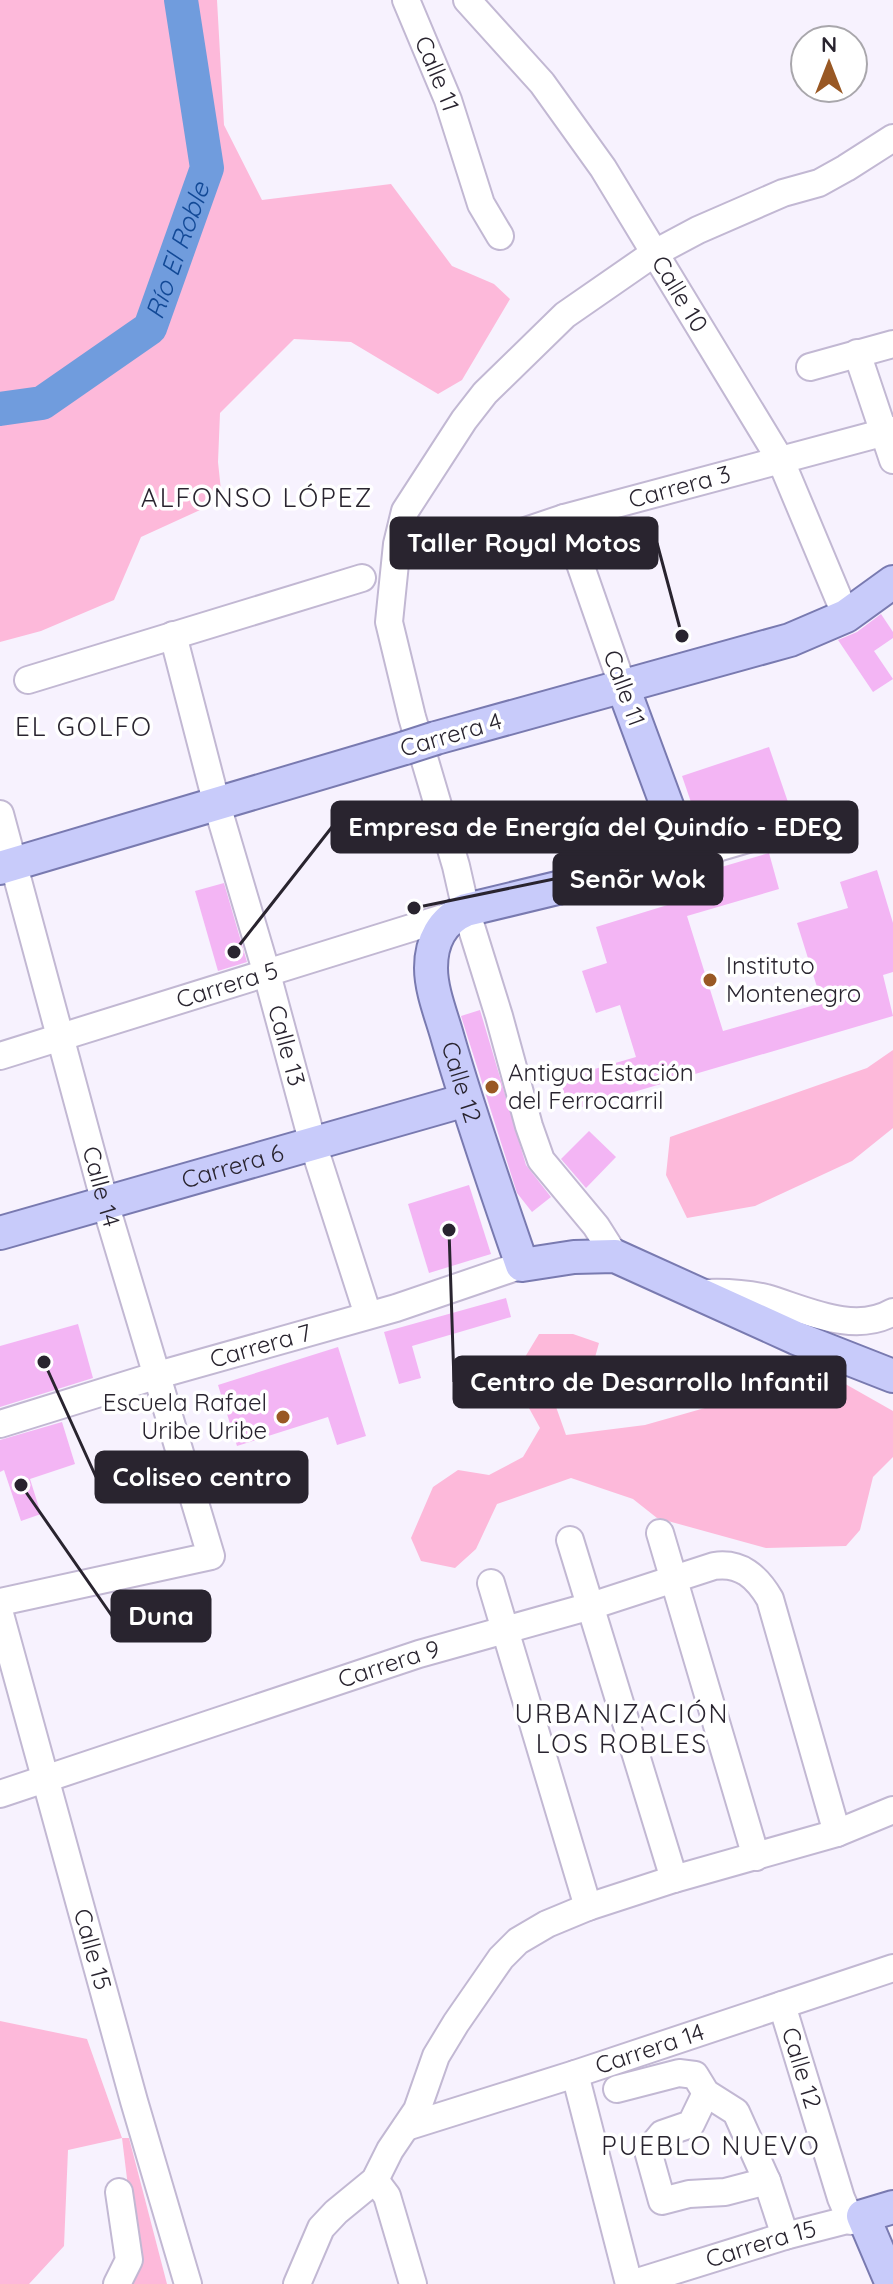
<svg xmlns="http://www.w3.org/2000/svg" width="893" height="2284" viewBox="0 0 893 2284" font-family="Quicksand,sans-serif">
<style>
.green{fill:#fdb9da}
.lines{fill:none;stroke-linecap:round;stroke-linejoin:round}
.river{stroke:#709cdd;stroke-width:34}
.building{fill:#f3b5f4}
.minor-casing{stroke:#c2b8d3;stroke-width:30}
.major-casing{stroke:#797ab0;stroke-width:36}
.minor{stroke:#fff;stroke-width:26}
.major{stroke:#c8cbfa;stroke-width:32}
.major-bridge-casing{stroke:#797ab0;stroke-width:36;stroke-linecap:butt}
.major-bridge{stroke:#c8cbfa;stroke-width:32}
.poi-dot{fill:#995824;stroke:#fff;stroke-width:3}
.labels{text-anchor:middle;stroke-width:7;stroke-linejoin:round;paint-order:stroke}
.street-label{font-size:24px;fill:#29242f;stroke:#fff}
.poi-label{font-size:24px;fill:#29242f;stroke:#fff;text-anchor:start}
.water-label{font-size:26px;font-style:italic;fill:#124996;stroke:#fff}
.neighbourhood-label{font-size:26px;letter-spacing:2px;fill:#29242f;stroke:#fff}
.leader{fill:none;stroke:#29242f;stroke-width:3}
.callout-dot{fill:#29242f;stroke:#fff;stroke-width:3}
.callout{fill:#29242f;stroke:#29242f;stroke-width:3}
.callout-label{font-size:26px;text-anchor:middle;font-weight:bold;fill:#fff}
</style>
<rect width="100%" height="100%" fill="#f7f2fe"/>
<!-- green -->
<g class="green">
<path d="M0 0H217L224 125 262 200 391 184 452 266 494 284 510 299 462 380 438 394 351 342 294 339 220 413 218 462 222 500 141 537 114 600 41 631 0 642Z"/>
<path d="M893 1050V1128L852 1161 755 1206 687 1218 666 1175 670 1137 867 1068Z"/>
<path d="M539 1334H573L599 1343 589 1379 555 1404 566 1435 645 1425 740 1398 795 1367 833 1377 893 1411V1457L873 1477 860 1530 846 1546 766 1548 657 1518 633 1499 571 1478 497 1504 476 1549 455 1568 421 1561 411 1538 433 1487 458 1470 489 1475 523 1457 540 1428 524 1399 519 1367Z"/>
<path d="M0 2021 87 2039 122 2138H129L167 2284H126L137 2260 122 2138 68 2150 64 2246 29 2284H0Z"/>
</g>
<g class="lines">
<!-- river -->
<path class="river" id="s1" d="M0 409 42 403 150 328 207 168 181 0"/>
</g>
<!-- building -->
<g class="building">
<path d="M881 614 893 632V638L874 651 893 679 873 692 838 640 857 632Z"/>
<path d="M769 747 789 805 702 834 682 776Z"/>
<path d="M647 808 658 844 609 856 599 821Z"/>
<path d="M769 853 779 889 687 916 723 1031 822 1003 797 923 848 908 840 882 877 870 893 923V972L883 975 893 1016 569 1111 560 1079 636 1057 620 1005 596 1013 582 971 607 963 596 927 700 895 694 875Z"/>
<path d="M224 883 247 962 218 971 195 891Z"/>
<path d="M480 1010 526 1165 551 1197 532 1212 517 1193 461 1016Z"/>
<path d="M589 1131 616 1157 586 1188 561 1159Z"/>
<path d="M469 1185 491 1254 429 1273 408 1204Z"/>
<path d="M506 1298 511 1317 412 1346 421 1378 399 1384 384 1332Z"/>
<path d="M78 1324 93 1378 0 1407V1346Z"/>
<path d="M338 1347 366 1436 337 1445 328 1417 237 1446 218 1385Z"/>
<path d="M62 1422 75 1464 30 1479 41 1514 21 1521 4 1470 0 1472V1440Z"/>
</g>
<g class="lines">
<defs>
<g id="minor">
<path id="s2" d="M406 0 448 100 481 204 500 236"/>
<path id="s3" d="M467 0 542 83 603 168 781 461 846 616"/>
<path d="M857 353 893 460"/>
<path d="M810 367 893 344"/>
<path d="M564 518 623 687"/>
<path id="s4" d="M469 550 564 518 893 430"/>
<path id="s5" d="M173 635 217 805 267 974 313 1144 368 1315"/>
<path d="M28 680 362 578"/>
<path id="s6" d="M0 814 105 1203 211 1556 0 1602"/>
<path d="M686 857 796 825"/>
<path id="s7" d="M0 1056 456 914"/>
<path d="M615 1256 596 1226 541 1160 529 1126 499 1016 466 910 456 866 412 717 389 622 397 544 405 511 464 420 485 393 565 315 653 254 698 230 783 193 819 183 846 168 893 138"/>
<path d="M703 1293C724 1292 745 1293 766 1298 804 1309 854 1335 893 1312"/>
<path id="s8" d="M0 1424 158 1375 396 1308 522 1265"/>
<path d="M660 1533 756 1857"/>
<path d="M570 1540 674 1879"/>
<path d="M491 1583 588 1907"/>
<path id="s9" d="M0 1614 134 2101 188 2284"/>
<path id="s10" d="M0 1794 419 1654 591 1606 714 1566C741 1562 757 1577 770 1599L837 1833"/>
<path id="s11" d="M782 2005 841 2198 851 2221"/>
<path d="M575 2074 629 2284"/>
<path d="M617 2089 679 2073 695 2075 706 2093 736 2112 767 2181 785 2236"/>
<path d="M706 2093 691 2124 662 2134 648 2151 662 2201 689 2194 725 2192 767 2181"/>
<path id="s12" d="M406 2127 575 2074 893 1968"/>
<path d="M375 2180 387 2196 413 2284"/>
<path d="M117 2284 129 2260 119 2192"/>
<path d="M297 2284 321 2228 336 2212 375 2180 390 2150 417 2110 436 2056 456 2023 501 1958 518 1941 547 1924 588 1907 674 1879 837 1833 893 1810"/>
<path id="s13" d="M631 2284 785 2236 863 2216"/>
</g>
<g id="major">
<path id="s14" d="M623 687 686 857 466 910C442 920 431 942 431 968 431 991 442 1017 448 1039 470 1115 496 1190 522 1265L574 1257 615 1256 796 1338 893 1376"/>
<path d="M436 738 790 640 846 616 893 582"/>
<path d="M0 868 405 748"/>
<path id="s15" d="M0 1233 466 1100"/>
<path d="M892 2284 863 2216 893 2207"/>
</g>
</defs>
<!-- minor casing -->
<use href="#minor" class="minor-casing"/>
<!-- major casing -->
<use href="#major" class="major-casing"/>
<!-- minor -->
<use href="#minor" class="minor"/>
<!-- major -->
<use href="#major" class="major"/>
<defs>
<path id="major-bridge" d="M405 748 436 738"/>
</defs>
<!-- major-bridge casing -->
<use href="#major-bridge" class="major-bridge-casing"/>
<!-- major-bridge -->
<use href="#major-bridge" class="major-bridge"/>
</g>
<!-- markers -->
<g class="poi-dot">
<circle cx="710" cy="980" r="8"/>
<circle cx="492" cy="1087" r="8"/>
<circle cx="283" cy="1417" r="8"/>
</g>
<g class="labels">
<!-- street labels -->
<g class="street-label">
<text dy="8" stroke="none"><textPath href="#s2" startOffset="80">Calle 11</textPath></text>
<text dy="8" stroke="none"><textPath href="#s3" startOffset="364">Calle 10</textPath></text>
<text dy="8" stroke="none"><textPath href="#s4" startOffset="220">Carrera 3</textPath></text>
<text transform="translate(624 688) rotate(70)" y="8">Calle 11</text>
<text transform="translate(451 735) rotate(-16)" y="8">Carrera 4</text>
<text dy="8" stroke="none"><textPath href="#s7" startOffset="238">Carrera 5</textPath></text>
<text dy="8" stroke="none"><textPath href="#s5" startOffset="426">Calle 13</textPath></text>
<text dy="8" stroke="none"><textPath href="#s14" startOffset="598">Calle 12</textPath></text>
<text dy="8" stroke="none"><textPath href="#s15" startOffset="242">Carrera 6</textPath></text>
<text dy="8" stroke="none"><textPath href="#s6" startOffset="386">Calle 14</textPath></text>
<text dy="8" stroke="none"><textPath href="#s8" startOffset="272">Carrera 7</textPath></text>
<text dy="8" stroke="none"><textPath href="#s10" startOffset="410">Carrera 9</textPath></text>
<text dy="8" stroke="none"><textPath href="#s9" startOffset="348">Calle 15</textPath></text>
<text dy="8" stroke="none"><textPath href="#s12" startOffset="256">Carrera 14</textPath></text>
<text dy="8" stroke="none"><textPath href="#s11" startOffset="66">Calle 12</textPath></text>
<text dy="8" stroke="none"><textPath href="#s13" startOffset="136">Carrera 15</textPath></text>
</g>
<!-- poi labels -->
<g class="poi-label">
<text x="726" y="974">Instituto<tspan x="726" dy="28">Montenegro</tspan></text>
<text x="508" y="1081">Antigua Estación<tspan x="508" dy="28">del Ferrocarril</tspan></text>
<text x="267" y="1411" text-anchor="end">Escuela Rafael<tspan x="267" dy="28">Uribe Uribe</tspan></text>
</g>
<!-- water labels -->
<g class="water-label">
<text dy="9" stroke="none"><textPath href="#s1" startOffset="256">Río El Roble</textPath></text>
</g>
<!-- neighbourhood labels -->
<g class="neighbourhood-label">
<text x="257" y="507">ALFONSO LÓPEZ</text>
<text x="84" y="736">EL GOLFO</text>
<text x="622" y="1723">URBANIZACIÓN<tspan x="622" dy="30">LOS ROBLES</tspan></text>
<text x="711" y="2155">PUEBLO NUEVO</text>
</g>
</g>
<!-- callouts -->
<path class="leader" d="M682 636L657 543M234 952L332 827M414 908L554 879M449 1230L454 1382M44 1362L96 1477M21 1485L112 1616"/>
<g class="callout-dot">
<circle cx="682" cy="636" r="8"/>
<circle cx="234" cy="952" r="8"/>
<circle cx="414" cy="908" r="8"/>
<circle cx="449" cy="1230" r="8"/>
<circle cx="44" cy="1362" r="8"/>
<circle cx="21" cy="1485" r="8"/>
</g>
<g class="callout">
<rect x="391" y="518" width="266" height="50" rx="8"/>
<rect x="332" y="802" width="525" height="50" rx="8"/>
<rect x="554" y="854" width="168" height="50" rx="8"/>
<rect x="454" y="1357" width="391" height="50" rx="8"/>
<rect x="96" y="1452" width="211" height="50" rx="8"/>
<rect x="112" y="1591" width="98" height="50" rx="8"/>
</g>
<g class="callout-label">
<text x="524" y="552">Taller Royal Motos</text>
<text x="595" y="836">Empresa de Energía del Quindío - EDEQ</text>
<text x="638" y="888">Senõr Wok</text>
<text x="650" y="1391">Centro de Desarrollo Infantil</text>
<text x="202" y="1486">Coliseo centro</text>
<text x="161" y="1625">Duna</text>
</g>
<!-- north arrow -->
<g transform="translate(829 64)"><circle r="38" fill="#ffffff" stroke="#a9a7ac" stroke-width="2"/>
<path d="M0-6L14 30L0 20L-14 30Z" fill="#995824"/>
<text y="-12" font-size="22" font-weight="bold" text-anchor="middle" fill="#29242f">N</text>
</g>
</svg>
